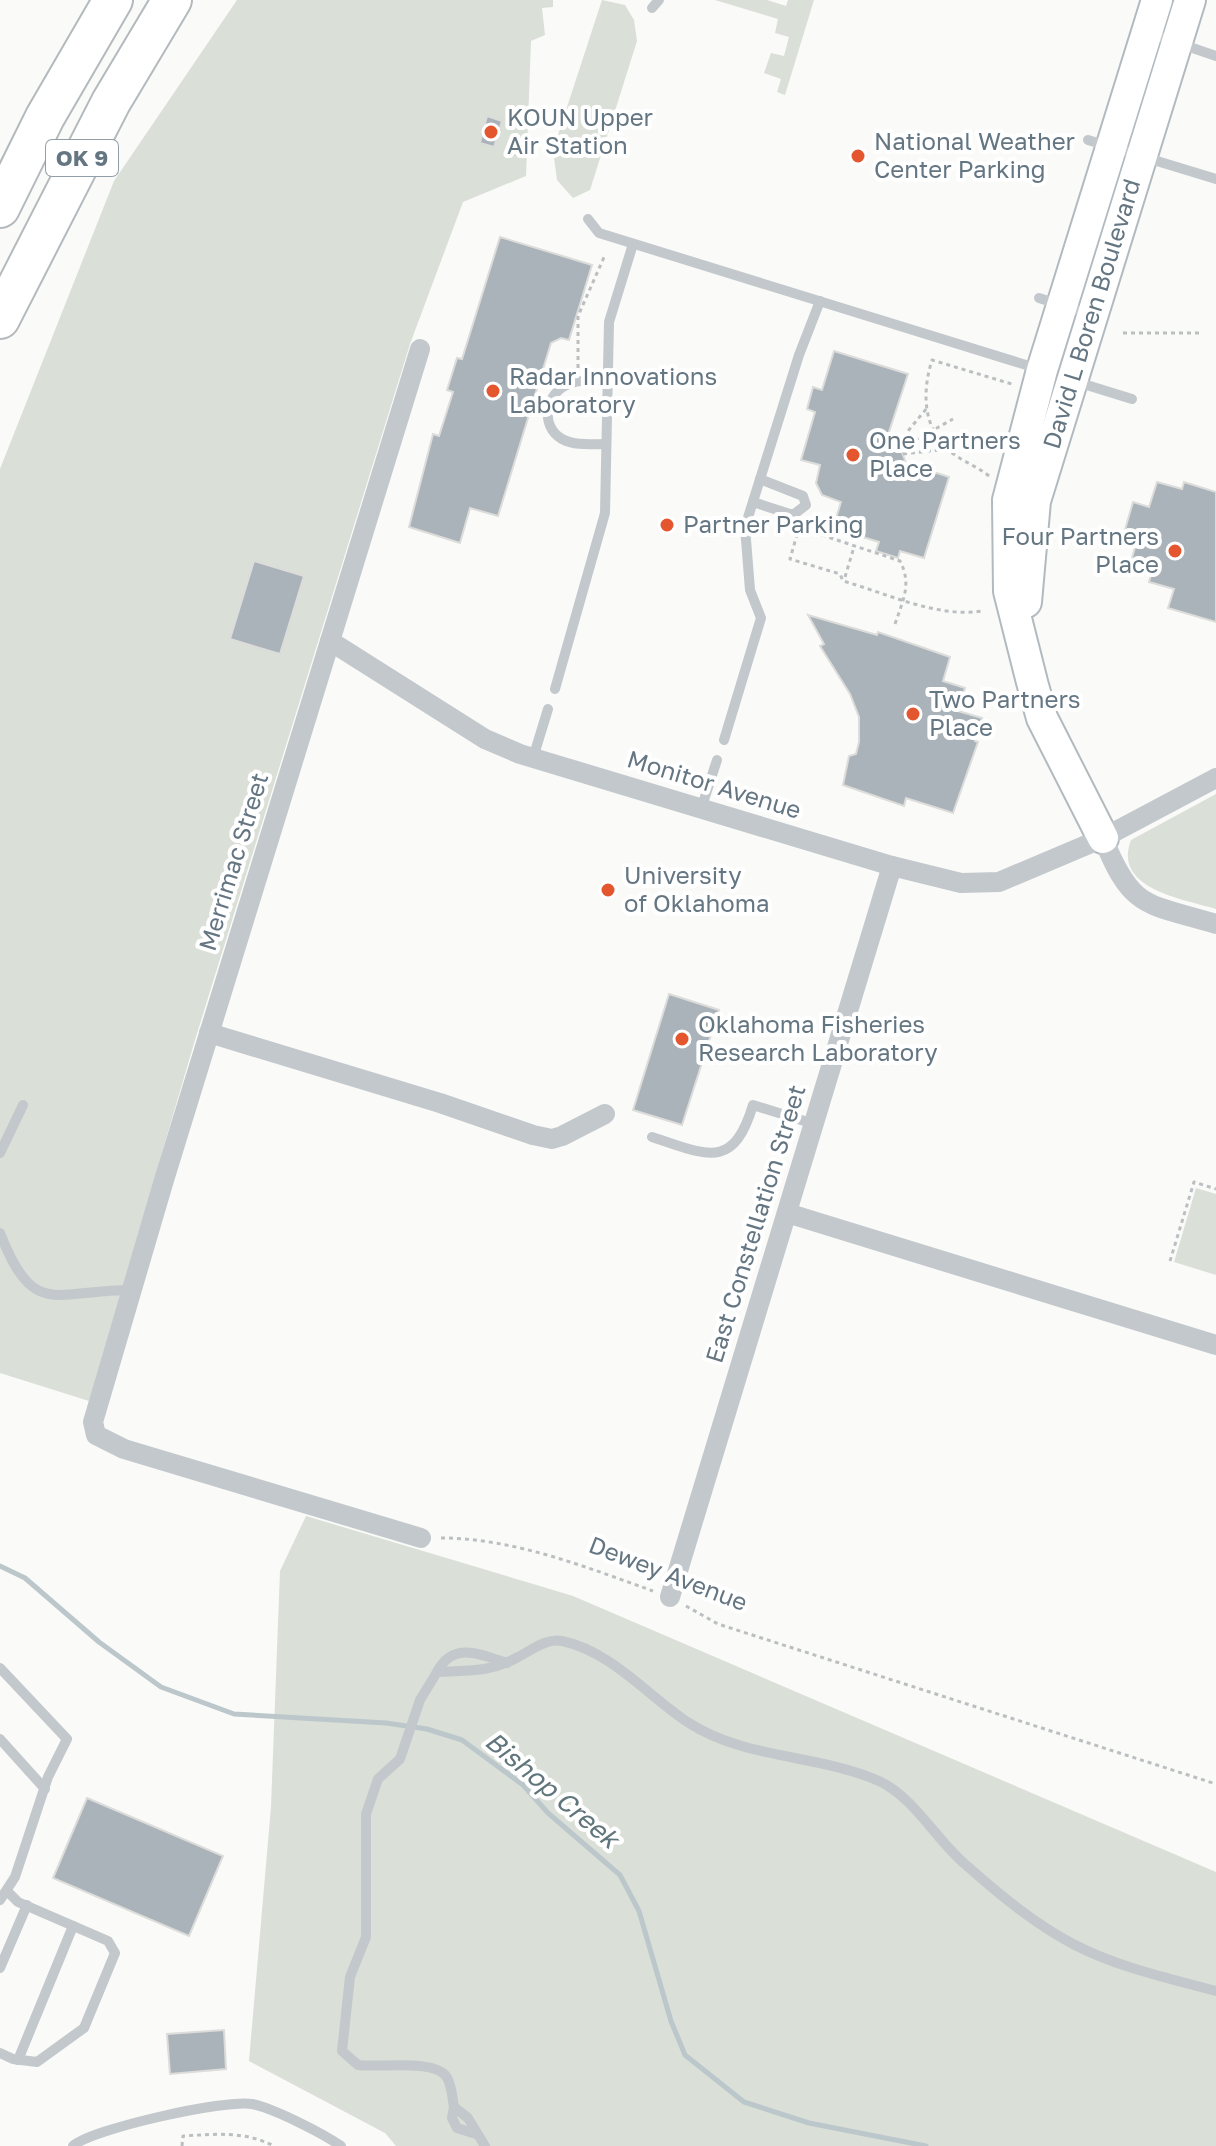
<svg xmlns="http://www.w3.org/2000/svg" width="1216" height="2146" viewBox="0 0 1216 2146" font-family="'Golos Text',sans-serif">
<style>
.green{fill:#dadfd7}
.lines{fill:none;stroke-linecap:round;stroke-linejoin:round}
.stream{stroke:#bbc7cb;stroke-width:5}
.building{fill:#aab3b9;stroke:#dcdcda;stroke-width:2}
.secondary-casing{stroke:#b3babf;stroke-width:34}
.highway-casing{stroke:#b4b9bd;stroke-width:42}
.path{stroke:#bbbfc2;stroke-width:3;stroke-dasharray:4 4;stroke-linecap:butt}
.lane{stroke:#c3c8cc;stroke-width:10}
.street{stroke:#c3c8cc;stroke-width:20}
.secondary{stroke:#fff;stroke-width:30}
.highway{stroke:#fff;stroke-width:38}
.poi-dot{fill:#e4572e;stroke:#fff;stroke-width:3}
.labels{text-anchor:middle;stroke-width:8;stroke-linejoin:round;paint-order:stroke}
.shield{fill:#fff;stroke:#939fa8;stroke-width:2}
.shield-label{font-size:22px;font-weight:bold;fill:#657683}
.poi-label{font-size:24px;fill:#657683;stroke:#fff;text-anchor:start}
.street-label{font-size:24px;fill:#657683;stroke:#fff}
.water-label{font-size:26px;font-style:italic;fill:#60757c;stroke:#fff}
</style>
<rect width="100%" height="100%" fill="#fafaf8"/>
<!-- green -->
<g class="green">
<path d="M237 0H553V7L542 8 545 35 531 41 526 176 463 202 410 344 195 1040 89 1401 0 1373V469L114 181Z"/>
<path d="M602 0 625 5 634 20 637 41 590 190 573 198 557 180 553 150Z"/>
<path d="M715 0H767L786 6 788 0H814L785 95 777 92 781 79 764 73 771 53 784 56 789 37 775 33 778 19Z"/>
<path d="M1216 794V909C1184 899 1112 889 1131 840Z"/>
<path d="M1196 1188 1216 1194V1275L1174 1262Z"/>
<path d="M306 1516 573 1596 1216 1872V2146H396L385 2133 249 2061 271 1807 280 1571Z"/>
</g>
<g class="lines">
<!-- stream -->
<path class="stream" d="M0 1566 25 1578 99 1642 161 1687 234 1714 386 1723 427 1729 462 1740 523 1785 548 1813 620 1875 639 1911 671 2021 685 2055 744 2102 809 2123 926 2146"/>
</g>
<!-- building -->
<g class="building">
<path d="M487 116 502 121 494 147 480 143Z"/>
<path d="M500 237 592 265 569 340 561 338 551 343 498 516 470 508 460 543 409 527 433 434 439 436 453 392 447 390 457 358 462 359Z"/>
<path d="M834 351 908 374 888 435 900 447 906 463 949 477 924 558 900 551 898 558 876 551 879 542 833 528 841 502 822 495 816 483 820 465 801 460 815 412 807 409 813 387 822 390Z"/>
<path d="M1157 482 1182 489 1184 482 1216 492V622L1168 608 1174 589 1149 582 1152 571 1130 565 1138 537 1124 533 1133 502 1149 507Z"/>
<path d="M254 561 304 576 280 654 230 639Z"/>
<path d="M808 615 877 635 878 632 950 657 943 681 965 688 958 711 982 718 975 741 978 742 953 813 906 798 904 806 843 785 849 756 856 754 859 742V717L850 694 820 646 824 644Z"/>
<path d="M669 994 719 1010 682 1125 633 1110Z"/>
<path d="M87 1798 223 1856 189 1936 53 1878Z"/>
<path d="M224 2030 226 2069 170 2074 167 2034Z"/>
</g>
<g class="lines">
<defs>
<g id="secondary">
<path d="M1026 602 1035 501 1190 0"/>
<path d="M1103 838 1042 718 1032 682 1009 591 1008 500 1042 370 1157 0"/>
</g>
<g id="highway">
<path d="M0 208 45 117 113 0"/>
<path d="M0 319 111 102 172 0"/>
</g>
</defs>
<!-- secondary casing -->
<use href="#secondary" class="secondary-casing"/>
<!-- highway casing -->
<use href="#highway" class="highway-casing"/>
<!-- path -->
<g class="path">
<path d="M1123 333H1199"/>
<path d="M578 368V316L605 255"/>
<path d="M898 443 927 408"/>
<path d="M901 448 953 419"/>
<path d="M903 454 947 449"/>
<path d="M989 476C978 467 964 462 952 453 922 429 922 392 932 360L1015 385"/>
<path d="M845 577 854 547"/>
<path d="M895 624C903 600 912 584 900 561L804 529 798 531 790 559 840 574 843 581C889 594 936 618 983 611"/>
<path d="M1170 1261 1194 1182 1216 1189"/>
<path d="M441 1538C513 1538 586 1567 653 1591"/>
<path d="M686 1606 718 1624 1216 1784"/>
<path d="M182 2146 183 2136C216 2134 245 2131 274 2146"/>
</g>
<!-- lane -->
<g class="lane">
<path d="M652 8 659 0"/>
<path d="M1149 33 1216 56"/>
<path d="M1088 140 1216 179"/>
<path d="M588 219 599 233 1039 369"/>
<path d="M1039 298 1090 314"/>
<path d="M1077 382 1132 399"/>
<path d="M606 444C592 444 575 446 562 439 539 426 546 392 569 384 580 379 594 381 606 382"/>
<path d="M753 502 793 515 806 505 803 496 760 479"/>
<path d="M555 689 605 513 609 322 633 244"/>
<path d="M724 740 761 618 750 590 745 527 799 355 820 301"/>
<path d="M533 758 548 709"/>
<path d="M701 809 717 760"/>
<path d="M652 1137C707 1155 733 1171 753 1105L814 1124"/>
<path d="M0 1153 23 1105"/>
<path d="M0 1233C34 1320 54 1290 131 1290"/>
<path d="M0 1668 67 1739 48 1777 15 1877 0 1900"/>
<path d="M437 1672C453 1641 480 1654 507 1663"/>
<path d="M0 1739 45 1789"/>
<path d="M0 1968 27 1905"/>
<path d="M0 2053 13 2059 37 2062 84 2028 115 1953 108 1941 18 1902 8 1892"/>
<path d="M18 2060 73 1926"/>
<path d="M454 2107 452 2118 457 2128 476 2134"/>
<path d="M73 2146C91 2129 226 2099 252 2104 275 2109 322 2133 341 2146"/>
<path d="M485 2146 468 2118 454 2107C452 2097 452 2084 446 2076 433 2059 379 2068 358 2065L342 2051 350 1977 366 1937V1814L378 1779 400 1759 420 1700 437 1672C468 1670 489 1673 518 1657 532 1650 546 1638 562 1641 611 1651 649 1697 689 1723 747 1760 818 1754 879 1781 915 1798 936 1840 966 1865 999 1894 1033 1923 1073 1944 1117 1967 1167 1978 1216 1991"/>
</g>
<!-- street -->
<g class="street">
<path d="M420 349 164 1180 93 1422 96 1435 124 1449 421 1538"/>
<path d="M330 641 485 739 520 754 892 866 961 883 999 882 1103 838C1132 911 1147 903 1216 924"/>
<path d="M1103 838 1216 778"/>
<path d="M209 1033 440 1103 533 1135 552 1139 562 1136 605 1114"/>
<path d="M787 1213 1216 1345"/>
<path d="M670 1597 892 866"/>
</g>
<!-- secondary -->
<use href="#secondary" class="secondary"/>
<!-- highway -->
<use href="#highway" class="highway"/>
</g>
<!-- markers -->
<g class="poi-dot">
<circle cx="491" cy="132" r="8"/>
<circle cx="858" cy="156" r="8"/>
<circle cx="493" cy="391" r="8"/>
<circle cx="853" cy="455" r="8"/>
<circle cx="667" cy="525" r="8"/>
<circle cx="1175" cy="551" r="8"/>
<circle cx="913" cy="714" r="8"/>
<circle cx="608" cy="890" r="8"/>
<circle cx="682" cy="1039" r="8"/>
</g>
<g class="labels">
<!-- shield labels -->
<rect class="shield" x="46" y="140" width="72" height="36" rx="6"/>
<g class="shield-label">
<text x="82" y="166">OK 9</text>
</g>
<!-- poi labels -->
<g class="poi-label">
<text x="507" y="126">KOUN Upper<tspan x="507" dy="28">Air Station</tspan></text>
<text x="874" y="150">National Weather<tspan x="874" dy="28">Center Parking</tspan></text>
<text x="509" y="385">Radar Innovations<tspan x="509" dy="28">Laboratory</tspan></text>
<text x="869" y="449">One Partners<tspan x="869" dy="28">Place</tspan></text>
<text x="683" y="533">Partner Parking</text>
<text x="1159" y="545" text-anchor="end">Four Partners<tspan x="1159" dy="28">Place</tspan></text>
<text x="929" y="708">Two Partners<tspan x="929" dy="28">Place</tspan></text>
<text x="624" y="884">University<tspan x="624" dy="28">of Oklahoma</tspan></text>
<text x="698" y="1033">Oklahoma Fisheries<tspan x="698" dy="28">Research Laboratory</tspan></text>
</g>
<!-- street labels -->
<g class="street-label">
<text transform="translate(1092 314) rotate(-73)" y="8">David L Boren Boulevard</text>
<text transform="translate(714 785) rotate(17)" y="8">Monitor Avenue</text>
<text transform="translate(234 862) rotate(-73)" y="8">Merrimac Street</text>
<text transform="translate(756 1224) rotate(-73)" y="8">East Constellation Street</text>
<text transform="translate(668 1574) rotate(21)" y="8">Dewey Avenue</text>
</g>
<!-- water labels -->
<g class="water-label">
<text transform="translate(552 1790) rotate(40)" y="9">Bishop Creek</text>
</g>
</g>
</svg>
